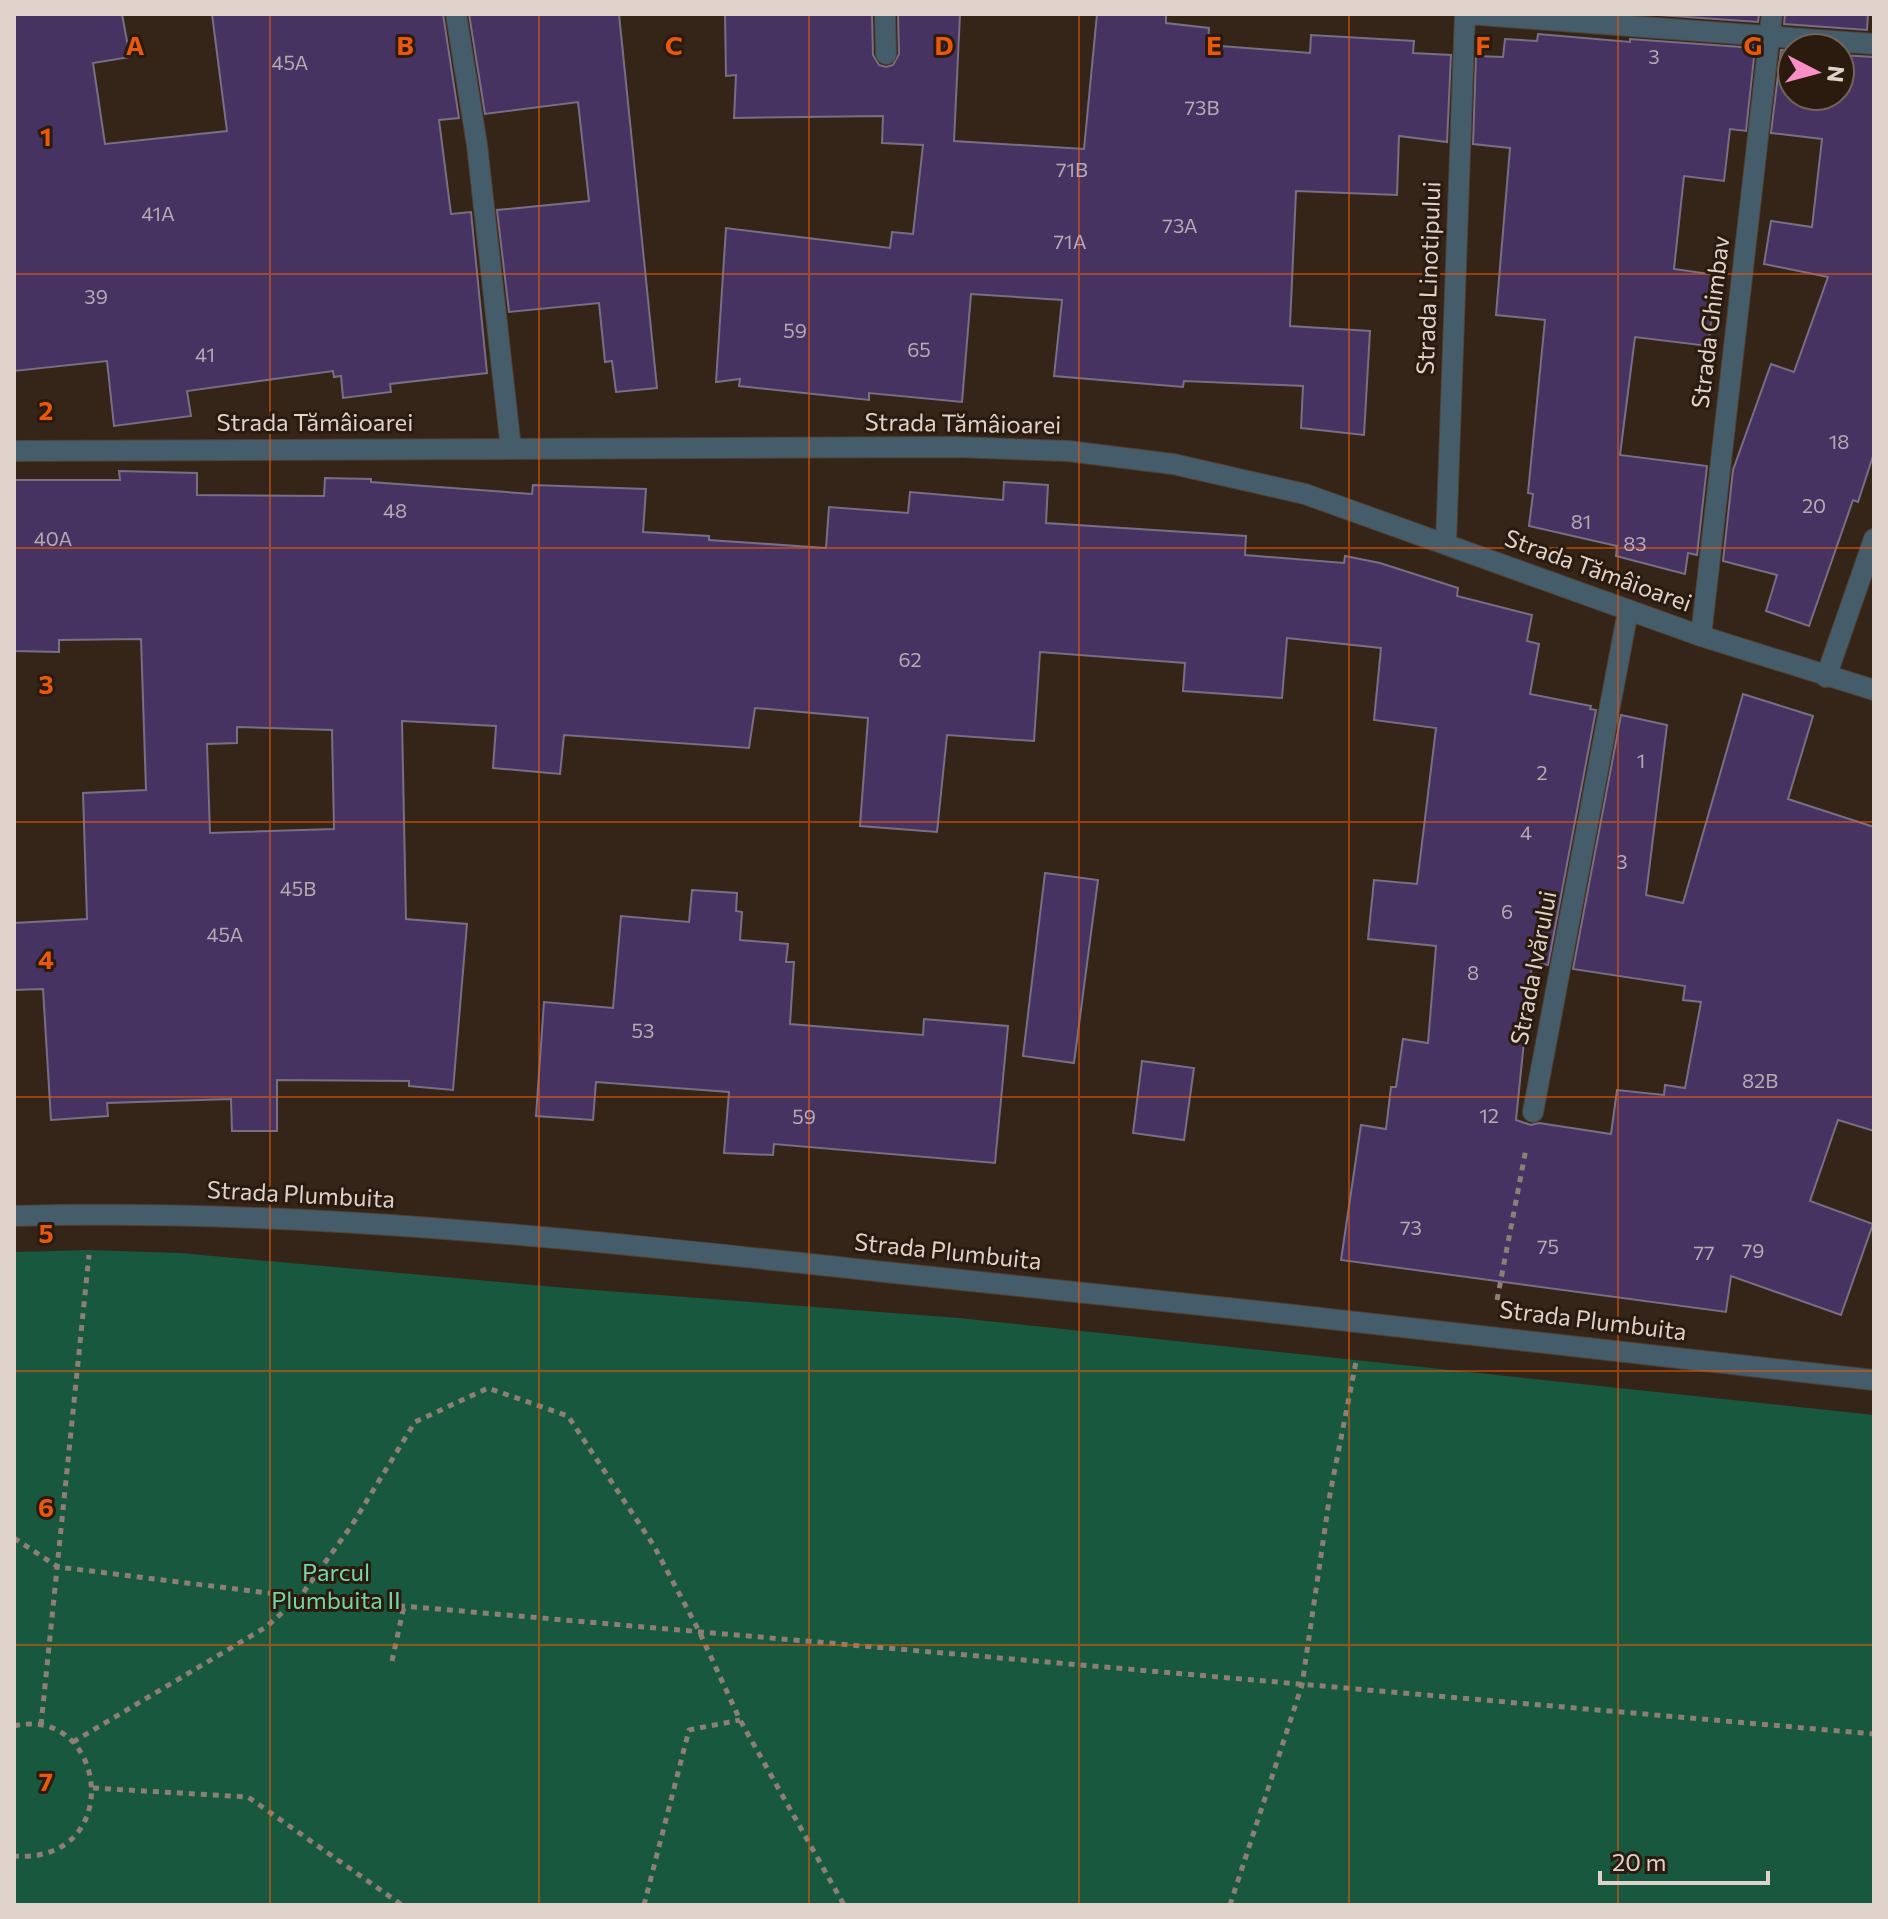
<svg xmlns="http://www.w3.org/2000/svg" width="1888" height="1919" viewBox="0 0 1888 1919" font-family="Commissioner,sans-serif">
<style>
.green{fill:#18583f}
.building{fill:#473362;stroke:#776f84;stroke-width:2;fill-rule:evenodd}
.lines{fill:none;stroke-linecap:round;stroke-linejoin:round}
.minor-casing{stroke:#504034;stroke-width:22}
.path{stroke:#8d7f75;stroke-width:5;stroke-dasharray:6 6;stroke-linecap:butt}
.minor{stroke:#455c6b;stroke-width:20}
.grid{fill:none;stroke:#e8590c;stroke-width:2;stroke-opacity:0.55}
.labels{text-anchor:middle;stroke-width:6;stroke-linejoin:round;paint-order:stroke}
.number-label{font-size:20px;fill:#b8aab0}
.street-label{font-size:24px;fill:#ded2ca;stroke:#2b1b0e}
.park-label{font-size:24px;fill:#76d5a9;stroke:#2b1b0e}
.grid-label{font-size:26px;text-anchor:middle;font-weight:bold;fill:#e8590c;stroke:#2b1b0e;stroke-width:6;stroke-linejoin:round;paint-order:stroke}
</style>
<rect width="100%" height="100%" fill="#352418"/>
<!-- green -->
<path class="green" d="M90 1250 180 1253 555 1287 959 1318 1874 1415V1905H14V1252Z"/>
<!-- building -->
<g class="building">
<path d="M14 14H122L130 57 93 63 105 144 227 131 212 14H443L459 118 439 120 451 214 471 212 487 373 390 384 391 392 343 398 341 376 334 377 333 371 187 391 191 416 114 426 107 361 14 371Z"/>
<path d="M469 14H619L657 388 616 392 612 361 605 362 599 303 509 312 497 210 589 201 578 102 485 114Z"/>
<path d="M725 14H872L873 55 879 65 886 67 893 65 899 54 898 14H960L954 141 1084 149 1097 14H1166V23L1209 28 1208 45 1310 53 1311 35 1414 41 1413 53 1451 55 1447 142 1399 136 1397 195 1296 191 1290 326 1370 331 1364 435 1301 428 1303 386 1184 381 1183 387 1054 376 1062 300 971 294 962 402 869 393V400L739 386 740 379 716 382 726 228 890 248 892 232 913 234 923 145 882 143 883 116 734 118 736 75 726 76Z"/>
<path d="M1644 14H1759L1758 22Z"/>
<path d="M1785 14H1868L1867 30 1784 24Z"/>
<path d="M1538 34 1630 42V39L1755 48 1746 131 1730 129 1724 181 1684 176 1674 269 1717 275 1708 346 1635 337 1620 455 1707 466 1697 555 1688 553 1685 574 1616 556 1617 546 1529 526 1533 494 1528 493 1545 320 1496 315 1510 148 1473 144 1476 56 1503 57 1505 39 1537 41Z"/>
<path d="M1781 50 1792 51V96H1840V55L1874 57V453L1858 502 1853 500 1809 626 1766 611 1777 575 1723 561 1733 470 1771 364 1794 372 1828 277 1764 264 1771 221 1812 227 1822 139 1771 133Z"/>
<path d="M119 471 197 473V495L324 496 325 478 371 479V482L532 494 533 485 646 489 643 532 709 536V540L826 548 829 507 908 513 910 492 1003 500 1004 482 1048 485 1046 523 1246 536 1245 555 1344 563 1345 556 1380 563 1458 588 1457 596 1532 615 1527 641 1539 644 1530 694 1591 706 1590 709 1596 710 1548 965 1532 963 1516 1120 1531 1125 1539 1123 1611 1134 1617 1090 1664 1095 1665 1085 1685 1088 1701 1002 1683 1000 1685 986 1573 969 1621 715 1667 725 1646 895 1683 903 1743 694 1813 716 1788 799 1874 827V1131L1838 1120 1810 1201 1873 1224 1841 1315 1731 1276 1726 1312 1341 1260 1361 1125 1386 1129 1391 1087H1396L1403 1039 1428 1043 1436 946 1368 939 1374 880 1417 884 1436 728 1374 720 1381 648 1287 638 1282 698 1183 691 1185 663 1040 652 1034 741 947 735 937 832 860 826 868 718 755 708 749 748 564 735 560 774 493 768 496 726 402 721 406 919 467 924 453 1090 409 1086V1081L277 1080V1131H232L231 1099 107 1103 108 1116 51 1120 43 989 14 990V923L87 919 83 793 146 790 141 639 59 640V652L14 651V480H120ZM237 727 332 730 334 829 210 833 207 744 237 743Z"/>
<path d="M1045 873 1098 880 1074 1063 1023 1056Z"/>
<path d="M692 890 737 893 736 911 742 912 740 940 788 944 786 962H794L790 1024 923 1035 924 1019 1008 1026 995 1163 774 1144 773 1155 724 1153 729 1092 596 1082 593 1120 536 1116 544 1002 613 1008 621 916 689 922Z"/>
<path d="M1142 1061 1194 1068 1184 1140 1133 1133Z"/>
</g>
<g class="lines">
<defs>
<g id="minor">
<path d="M456 14 477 145 511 449"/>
<path d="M885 14 886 54"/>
<path d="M1467 14 1874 44"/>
<path d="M14 451 956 447 1068 451 1173 464 1305 494 1701 636 1874 690"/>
<path d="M1446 543 1465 14"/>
<path d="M1701 636 1772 14"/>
<path d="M1826 677 1874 539"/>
<path d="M1533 1112 1628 611"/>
<path d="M14 1216C305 1208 596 1241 885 1272 1215 1306 1544 1341 1874 1380"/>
</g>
</defs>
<!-- minor casing -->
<use href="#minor" class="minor-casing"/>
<!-- path -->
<g class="path">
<path d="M1497 1300 1526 1149"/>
<path d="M14 1538 58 1567 300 1597 1874 1734"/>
<path d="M392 1661 404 1606"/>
<path d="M41 1725 89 1255"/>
<path d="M14 1726C107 1704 127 1864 14 1856"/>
<path d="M73 1742 266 1627 300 1597 352 1525 415 1422 488 1388 568 1416 654 1546 699 1631 740 1720 844 1905"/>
<path d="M93 1788 248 1797 402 1905"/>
<path d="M644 1905 689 1730 740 1720"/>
<path d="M1230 1905 1302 1685 1330 1494 1356 1362"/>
</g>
<!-- minor -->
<use href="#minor" class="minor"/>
</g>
<!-- grid -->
<path class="grid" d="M270 14V1905M539 14V1905M809 14V1905M1079 14V1905M1349 14V1905M1618 14V1905M14 274H1874M14 548H1874M14 822H1874M14 1097H1874M14 1371H1874M14 1645H1874"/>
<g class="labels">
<!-- number labels -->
<g class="number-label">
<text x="1654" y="64">3</text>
<text x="290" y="70">45A</text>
<text x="1202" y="115">73B</text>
<text x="1072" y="177">71B</text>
<text x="158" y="221">41A</text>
<text x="1180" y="233">73A</text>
<text x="1070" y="249">71A</text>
<text x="96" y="304">39</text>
<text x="795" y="338">59</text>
<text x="919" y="357">65</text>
<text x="205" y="362">41</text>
<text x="1839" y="449">18</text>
<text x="1814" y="513">20</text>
<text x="395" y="518">48</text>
<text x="1581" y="529">81</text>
<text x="53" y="546">40A</text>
<text x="1635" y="551">83</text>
<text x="910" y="667">62</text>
<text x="1641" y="768">1</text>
<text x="1542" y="780">2</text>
<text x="1526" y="840">4</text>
<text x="1622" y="869">3</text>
<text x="298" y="896">45B</text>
<text x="1507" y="919">6</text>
<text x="225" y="942">45A</text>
<text x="1473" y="980">8</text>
<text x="643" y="1038">53</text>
<text x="1760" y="1088">82B</text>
<text x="1489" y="1123">12</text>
<text x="804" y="1124">59</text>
<text x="1411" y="1235">73</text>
<text x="1548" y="1254">75</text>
<text x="1753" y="1258">79</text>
<text x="1704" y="1260">77</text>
</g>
<!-- street labels -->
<g class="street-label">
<text transform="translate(1429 278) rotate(-88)" y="8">Strada Linotipului</text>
<text transform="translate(1711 322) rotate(-83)" y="8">Strada Ghimbav</text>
<text x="315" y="431">Strada Tămâioarei</text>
<text transform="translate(963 424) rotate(1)" y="8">Strada Tămâioarei</text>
<text transform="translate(1598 571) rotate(20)" y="8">Strada Tămâioarei</text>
<text transform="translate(1534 968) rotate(-79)" y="8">Strada Ivărului</text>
<text transform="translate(301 1195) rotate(3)" y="8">Strada Plumbuita</text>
<text transform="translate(948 1252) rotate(6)" y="8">Strada Plumbuita</text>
<text transform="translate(1593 1321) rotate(7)" y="8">Strada Plumbuita</text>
</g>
<!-- park labels -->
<g class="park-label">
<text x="336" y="1581">Parcul<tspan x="336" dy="28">Plumbuita II</tspan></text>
</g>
</g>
<g class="grid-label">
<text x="135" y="55">A</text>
<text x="405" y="55">B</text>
<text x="674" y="55">C</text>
<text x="944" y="55">D</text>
<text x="1214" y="55">E</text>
<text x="1483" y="55">F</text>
<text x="1753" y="55">G</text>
<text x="46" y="146">1</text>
<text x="46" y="420">2</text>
<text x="46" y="694">3</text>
<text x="46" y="969">4</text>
<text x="46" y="1243">5</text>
<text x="46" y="1517">6</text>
<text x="46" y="1791">7</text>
</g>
<!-- border -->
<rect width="1888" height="1919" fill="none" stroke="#ded2ca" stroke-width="32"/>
<!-- north arrow -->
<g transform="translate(1816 72) rotate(96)"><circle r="38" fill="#2b1b0e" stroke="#736459" stroke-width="2"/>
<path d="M0-6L14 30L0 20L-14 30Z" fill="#fb8fc5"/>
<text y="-12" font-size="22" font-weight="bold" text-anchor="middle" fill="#ded2ca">N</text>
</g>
<!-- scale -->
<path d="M1600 1871v12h168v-12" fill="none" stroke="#ded2ca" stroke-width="4"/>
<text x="1612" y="1871" font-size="24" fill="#ded2ca" stroke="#2b1b0e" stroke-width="6" paint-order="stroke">20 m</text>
</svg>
